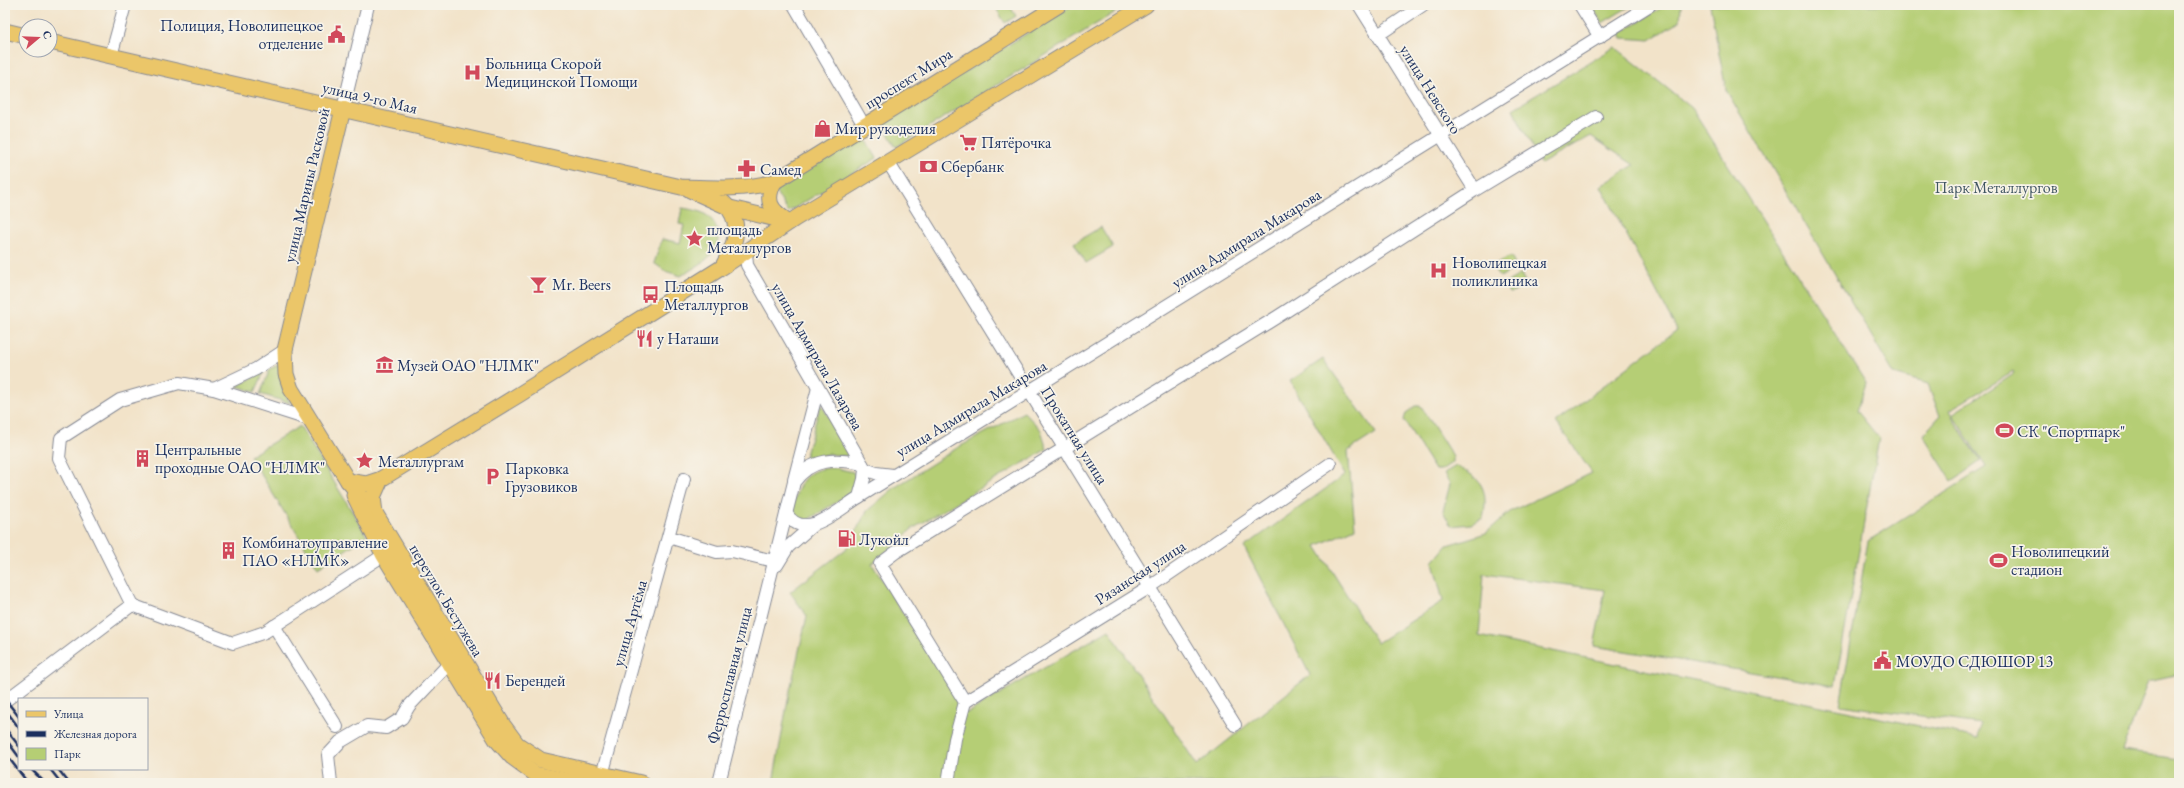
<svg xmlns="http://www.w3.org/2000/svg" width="2184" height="788" viewBox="0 0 2184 788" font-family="'EB Garamond',serif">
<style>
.green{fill:#b5ce74;stroke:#687e69}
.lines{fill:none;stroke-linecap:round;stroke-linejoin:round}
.minor-casing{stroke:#868994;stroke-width:14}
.major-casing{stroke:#868994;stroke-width:17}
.minor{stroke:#fff;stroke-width:12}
.major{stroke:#ebc669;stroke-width:15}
.rail{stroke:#1b2f5e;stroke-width:2.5}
.labels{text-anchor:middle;stroke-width:3.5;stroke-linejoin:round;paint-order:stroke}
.poi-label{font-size:16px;fill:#1b2f5e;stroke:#f7f3e8;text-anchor:start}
.street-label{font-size:16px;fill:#1b2f5e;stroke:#f7f3e8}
.park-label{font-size:16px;fill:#425764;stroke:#f7f3e8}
</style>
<rect width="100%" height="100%" fill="#f7f3e8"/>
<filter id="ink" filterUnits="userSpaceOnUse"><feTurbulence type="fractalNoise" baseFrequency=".025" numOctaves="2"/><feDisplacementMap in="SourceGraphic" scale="8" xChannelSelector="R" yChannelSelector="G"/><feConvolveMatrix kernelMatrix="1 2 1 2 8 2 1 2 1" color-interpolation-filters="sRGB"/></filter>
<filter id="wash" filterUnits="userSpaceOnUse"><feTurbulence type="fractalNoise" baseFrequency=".012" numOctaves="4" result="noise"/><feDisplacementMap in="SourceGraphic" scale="16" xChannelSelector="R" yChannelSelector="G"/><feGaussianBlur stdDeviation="0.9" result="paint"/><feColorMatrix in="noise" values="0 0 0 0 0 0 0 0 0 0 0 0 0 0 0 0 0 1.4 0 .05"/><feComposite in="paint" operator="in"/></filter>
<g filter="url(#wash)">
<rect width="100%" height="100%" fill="#f2e3c9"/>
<!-- green -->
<g class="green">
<path d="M994 5H1009L1016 16 1005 23Z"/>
<path d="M1073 5H1127L896 147 882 123Z"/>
<path d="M1591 5H1632L1602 23Z"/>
<path d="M1666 5H1681L1680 21 1650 40 1622 38 1620 33Z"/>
<path d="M1710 5H2179V674L2148 681 2122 751 2179 759V783H773L788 699 807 616 790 592 846 549 867 511 894 488 957 448 1024 412 1041 430 1047 449 912 529 872 564 967 713 1109 630 1197 765 1310 675 1244 547 1345 475 1290 381 1323 359 1376 433 1348 451 1355 528 1316 546 1377 643 1443 601 1433 562 1447 545 1486 533 1511 511 1592 473 1556 422 1677 330 1601 186 1634 165 1591 136 1541 164 1513 109 1615 47 1692 108 1866 383 1857 411 1879 438 1835 686 1594 646 1605 590 1484 574 1479 636 1978 738 1980 724 1840 705 1868 541 1986 467 1952 414 2014 374 2013 372 1949 410 1956 424 1981 461 1952 481 1923 435 1940 416 1928 384 1894 374 1726 90Z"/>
<path d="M863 136 877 158 788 212 774 189Z"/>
<path d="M682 208C689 209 697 210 703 213 721 223 723 243 709 257 701 265 690 270 681 276L665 271 654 263 662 239 680 243 684 225 679 224Z"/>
<path d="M1101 227 1113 247 1086 263 1074 243Z"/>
<path d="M1509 257H1512L1516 268 1500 277 1494 269 1495 264Z"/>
<path d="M1521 274 1526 284 1511 293 1508 292 1506 283Z"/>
<path d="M280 364 284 391 290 403 260 394 270 369Z"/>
<path d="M264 372 255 392 237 386Z"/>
<path d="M820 406H822L854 457 828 454 814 457 804 462Z"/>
<path d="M1416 406H1421L1453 457V462L1441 470H1435L1404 420 1406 413Z"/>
<path d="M300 426 367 536 318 568 250 456Z"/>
<path d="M1456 466C1482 478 1489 490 1483 518L1471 524 1451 526 1443 511 1450 484 1444 473Z"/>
<path d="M836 468 853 472 858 481 855 491 804 522 800 520 791 510C800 483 803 467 836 468Z"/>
</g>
</g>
<g filter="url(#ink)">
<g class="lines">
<defs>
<g id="minor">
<path d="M794 5 865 127"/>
<path d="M1359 5 1475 190"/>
<path d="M1580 5 1600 37"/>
<path d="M1378 35 1423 5"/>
<path d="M111 56 125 5"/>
<path d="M343 109 368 5"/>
<path d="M888 162 1235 725"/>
<path d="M746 252 747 265 865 469 864 479 859 497C838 510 804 543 786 513"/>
<path d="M214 389 256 369 285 350"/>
<path d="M865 469 876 473 893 475"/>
<path d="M794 480 818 388"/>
<path d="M859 497 1650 5"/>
<path d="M669 537 717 552 732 551 774 561"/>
<path d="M777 565 788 547 813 525"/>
<path d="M132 605 59 458 61 438 120 400 179 383 214 389 308 419"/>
<path d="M274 626 337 727"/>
<path d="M5 701 132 605 233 643 265 632 390 551"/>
<path d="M965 702 1150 587 1330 464"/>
<path d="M602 775 684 479"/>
<path d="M331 783 328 755 340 742 367 726 386 728 402 718 409 706 444 669 457 659"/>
<path d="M719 783 794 482C811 458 836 458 862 464"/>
<path d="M948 783 955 739 965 702 880 564 896 552 1277 317 1475 190 1596 117"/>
</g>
<g id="major">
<path d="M5 31 26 36"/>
<path d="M50 42 681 187C712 188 744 190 774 182L1059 5"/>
<path d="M343 109 285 350 286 374 291 389 348 481 375 513"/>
<path d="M774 182C765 201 770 209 786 220"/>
<path d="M690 190 730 208 789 222"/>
<path d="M724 264C736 243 743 222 724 203"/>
<path d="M381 479 373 497 375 513 503 725 517 744 541 760 641 783"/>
<path d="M348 481 366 484 381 479 520 394 721 268 796 218 1146 5"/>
<path d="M354 495 383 554 496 739 512 757 535 774 579 783"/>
</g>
</defs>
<!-- minor casing -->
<use href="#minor" class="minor-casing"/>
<!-- major casing -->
<use href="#major" class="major-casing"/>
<!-- minor -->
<use href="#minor" class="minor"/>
<!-- major -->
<use href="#major" class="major"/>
<!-- rail -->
<g class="rail">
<path d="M5 699 19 717"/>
<path d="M5 709 19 728"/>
<path d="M5 728 19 746"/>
<path d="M5 738 19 757"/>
<path d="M5 753 28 783"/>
<path d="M31 769 45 783"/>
<path d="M50 769 61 783"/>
<path d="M58 769 69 783"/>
</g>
</g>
</g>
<!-- icons -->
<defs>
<symbol id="civic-bare" viewBox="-9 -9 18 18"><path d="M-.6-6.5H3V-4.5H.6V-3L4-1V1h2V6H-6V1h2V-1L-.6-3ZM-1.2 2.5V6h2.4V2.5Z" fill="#d1495b" stroke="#f7f3e8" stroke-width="2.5" paint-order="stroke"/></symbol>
<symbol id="hospital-bare" viewBox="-9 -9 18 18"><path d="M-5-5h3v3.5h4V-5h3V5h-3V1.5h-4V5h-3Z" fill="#d1495b" stroke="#f7f3e8" stroke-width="2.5" paint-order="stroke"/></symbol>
<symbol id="shop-bare" viewBox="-9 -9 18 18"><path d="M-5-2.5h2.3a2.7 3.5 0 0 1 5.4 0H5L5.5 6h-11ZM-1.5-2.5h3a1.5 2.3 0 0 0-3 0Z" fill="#d1495b" stroke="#f7f3e8" stroke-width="2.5" paint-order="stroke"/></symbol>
<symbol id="supermarket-bare" viewBox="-9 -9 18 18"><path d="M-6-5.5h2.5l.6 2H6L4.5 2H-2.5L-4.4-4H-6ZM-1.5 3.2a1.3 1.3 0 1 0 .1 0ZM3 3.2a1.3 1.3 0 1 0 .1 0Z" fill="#d1495b" stroke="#f7f3e8" stroke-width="2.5" paint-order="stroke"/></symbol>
<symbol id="bank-bare" viewBox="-9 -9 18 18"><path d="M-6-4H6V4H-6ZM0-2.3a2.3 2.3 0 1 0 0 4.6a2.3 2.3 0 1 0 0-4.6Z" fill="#d1495b" stroke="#f7f3e8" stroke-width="2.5" paint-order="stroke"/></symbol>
<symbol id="pharmacy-bare" viewBox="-9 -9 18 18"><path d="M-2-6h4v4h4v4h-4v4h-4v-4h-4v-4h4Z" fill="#d1495b" stroke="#f7f3e8" stroke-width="2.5" paint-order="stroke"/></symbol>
<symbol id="sight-bare" viewBox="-9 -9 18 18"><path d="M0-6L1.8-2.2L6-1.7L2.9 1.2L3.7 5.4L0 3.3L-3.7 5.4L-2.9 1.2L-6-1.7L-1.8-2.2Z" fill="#d1495b" stroke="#f7f3e8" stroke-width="2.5" paint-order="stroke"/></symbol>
<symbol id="bar-bare" viewBox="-9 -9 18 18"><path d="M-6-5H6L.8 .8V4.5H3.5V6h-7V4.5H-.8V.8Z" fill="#d1495b" stroke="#f7f3e8" stroke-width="2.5" paint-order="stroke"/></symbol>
<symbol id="bus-bare" viewBox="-9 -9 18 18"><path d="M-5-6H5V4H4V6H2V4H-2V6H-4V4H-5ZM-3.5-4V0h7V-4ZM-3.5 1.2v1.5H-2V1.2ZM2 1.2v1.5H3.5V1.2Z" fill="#d1495b" stroke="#f7f3e8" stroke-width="2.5" paint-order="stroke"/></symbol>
<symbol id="restaurant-bare" viewBox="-9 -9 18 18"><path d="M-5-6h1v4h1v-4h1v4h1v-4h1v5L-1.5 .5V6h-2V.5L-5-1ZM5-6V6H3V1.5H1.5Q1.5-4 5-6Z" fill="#d1495b" stroke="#f7f3e8" stroke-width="2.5" paint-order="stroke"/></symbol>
<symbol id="museum-bare" viewBox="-9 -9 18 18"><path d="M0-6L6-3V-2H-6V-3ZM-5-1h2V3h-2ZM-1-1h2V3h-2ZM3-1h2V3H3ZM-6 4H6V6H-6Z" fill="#d1495b" stroke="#f7f3e8" stroke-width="2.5" paint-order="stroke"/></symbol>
<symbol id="stadium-bare" viewBox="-9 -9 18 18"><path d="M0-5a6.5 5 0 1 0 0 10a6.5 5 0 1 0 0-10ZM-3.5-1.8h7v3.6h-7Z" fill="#d1495b" stroke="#f7f3e8" stroke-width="2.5" paint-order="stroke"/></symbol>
<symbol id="building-bare" viewBox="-9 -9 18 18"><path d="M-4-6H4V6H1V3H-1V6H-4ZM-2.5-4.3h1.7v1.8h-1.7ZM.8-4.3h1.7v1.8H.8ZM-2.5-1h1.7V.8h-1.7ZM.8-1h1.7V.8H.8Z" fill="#d1495b" stroke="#f7f3e8" stroke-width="2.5" paint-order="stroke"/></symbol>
<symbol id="parking-bare" viewBox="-9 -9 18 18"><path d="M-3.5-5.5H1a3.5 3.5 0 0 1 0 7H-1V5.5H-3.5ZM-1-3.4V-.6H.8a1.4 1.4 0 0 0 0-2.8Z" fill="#d1495b" stroke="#f7f3e8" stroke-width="2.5" paint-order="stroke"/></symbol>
<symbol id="fuel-bare" viewBox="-9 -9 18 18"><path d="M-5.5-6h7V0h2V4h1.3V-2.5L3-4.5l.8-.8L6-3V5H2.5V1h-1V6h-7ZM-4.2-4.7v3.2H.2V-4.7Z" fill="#d1495b" stroke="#f7f3e8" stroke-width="2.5" paint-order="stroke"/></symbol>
</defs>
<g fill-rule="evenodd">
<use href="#civic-bare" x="324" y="22" width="25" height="25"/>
<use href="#hospital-bare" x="460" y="60" width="25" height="25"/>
<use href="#shop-bare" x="810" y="116" width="25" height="25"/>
<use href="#supermarket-bare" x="956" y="130" width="25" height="25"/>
<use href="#bank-bare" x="916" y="154" width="25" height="25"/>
<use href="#pharmacy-bare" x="734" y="156" width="25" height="25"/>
<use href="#sight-bare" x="682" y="226" width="25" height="25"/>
<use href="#hospital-bare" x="1426" y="258" width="25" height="25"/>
<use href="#bar-bare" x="526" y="272" width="25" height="25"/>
<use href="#bus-bare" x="638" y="282" width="25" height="25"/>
<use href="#restaurant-bare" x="632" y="326" width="25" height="25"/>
<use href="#museum-bare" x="372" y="352" width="25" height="25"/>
<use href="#stadium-bare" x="1992" y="418" width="25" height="25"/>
<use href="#building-bare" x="130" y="446" width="25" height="25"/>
<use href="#sight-bare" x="352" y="448" width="25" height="25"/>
<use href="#parking-bare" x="480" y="464" width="25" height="25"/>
<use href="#fuel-bare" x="834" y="526" width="25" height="25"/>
<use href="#building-bare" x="216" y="538" width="25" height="25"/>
<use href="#stadium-bare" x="1986" y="548" width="25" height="25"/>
<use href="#civic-bare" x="1870" y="648" width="25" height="25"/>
<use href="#restaurant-bare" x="480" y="668" width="25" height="25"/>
</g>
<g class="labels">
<!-- poi labels -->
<g class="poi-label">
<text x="323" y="31" text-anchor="end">Полиция, Новолипецкое<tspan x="323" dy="18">отделение</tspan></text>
<text x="485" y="69">Больница Скорой<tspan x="485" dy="18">Медицинской Помощи</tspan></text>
<text x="835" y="134">Мир рукоделия</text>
<text x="981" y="148">Пятёрочка</text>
<text x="941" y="172">Сбербанк</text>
<text x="760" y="175">Самед</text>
<text x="707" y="235">площадь<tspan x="707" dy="18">Металлургов</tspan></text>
<text x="1452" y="268">Новолипецкая<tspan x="1452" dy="18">поликлиника</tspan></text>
<text x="552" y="290">Mr. Beers</text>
<text x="664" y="292">Площадь<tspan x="664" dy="18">Металлургов</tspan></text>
<text x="657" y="344">у Наташи</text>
<text x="397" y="371">Музей ОАО "НЛМК"</text>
<text x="2017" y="437">СК "Спортпарк"</text>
<text x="155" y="455">Центральные<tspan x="155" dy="18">проходные ОАО "НЛМК"</tspan></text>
<text x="378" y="467">Металлургам</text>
<text x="505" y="474">Парковка<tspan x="505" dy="18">Грузовиков</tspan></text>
<text x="859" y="545">Лукойл</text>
<text x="242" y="548">Комбинатоуправление<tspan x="242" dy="18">ПАО «НЛМК»</tspan></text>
<text x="2011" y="557">Новолипецкий<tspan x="2011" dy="18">стадион</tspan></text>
<text x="1896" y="667">МОУДО СДЮШОР 13</text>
<text x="505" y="686">Берендей</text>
</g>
<!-- street labels -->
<g class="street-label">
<text transform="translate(908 78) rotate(-32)" y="6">проспект Мира</text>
<text transform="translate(1431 89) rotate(58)" y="6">улица Невского</text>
<text transform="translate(370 97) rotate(13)" y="6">улица 9-го Мая</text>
<text transform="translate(306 185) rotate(-77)" y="6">улица Марины Расковой</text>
<text transform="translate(1246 238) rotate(-32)" y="6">улица Адмирала Макарова</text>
<text transform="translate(818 356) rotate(60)" y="6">улица Адмирала Лазарева</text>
<text transform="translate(971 408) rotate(-31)" y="6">улица Адмирала Макарова</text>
<text transform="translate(1075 435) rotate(58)" y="6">Прокатная улица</text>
<text transform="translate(1140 572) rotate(-33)" y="6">Рязанская улица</text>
<text transform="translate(447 600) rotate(59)" y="6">переулок Бестужева</text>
<text transform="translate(629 623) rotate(-74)" y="6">улица Артёма</text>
<text transform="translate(729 675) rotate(-76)" y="6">Ферросплавная улица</text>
</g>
<!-- park labels -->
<g class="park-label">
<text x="1996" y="193">Парк Металлургов</text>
</g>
</g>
<!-- margin -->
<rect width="2184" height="788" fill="none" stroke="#f7f3e8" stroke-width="20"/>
<!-- legend -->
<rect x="18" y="698" width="130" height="72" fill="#f7f3e8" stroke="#9fa5b1"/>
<rect x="26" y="711" width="20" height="6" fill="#ebc669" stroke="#9fa5b1"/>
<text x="54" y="718" font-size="12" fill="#1b2f5e">Улица</text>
<rect x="26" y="731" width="20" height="6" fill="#1b2f5e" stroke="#9fa5b1"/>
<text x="54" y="738" font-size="12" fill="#1b2f5e">Железная дорога</text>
<rect x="26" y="748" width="20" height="12" fill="#b5ce74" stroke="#9fa5b1"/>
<text x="54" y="758" font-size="12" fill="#1b2f5e">Парк</text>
<!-- north arrow -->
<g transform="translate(38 38) rotate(71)"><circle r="19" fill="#f7f3e8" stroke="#9fa5b1"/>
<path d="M0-3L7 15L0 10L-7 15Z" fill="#d1495b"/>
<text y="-6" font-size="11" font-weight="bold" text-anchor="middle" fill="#1b2f5e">С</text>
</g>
</svg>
